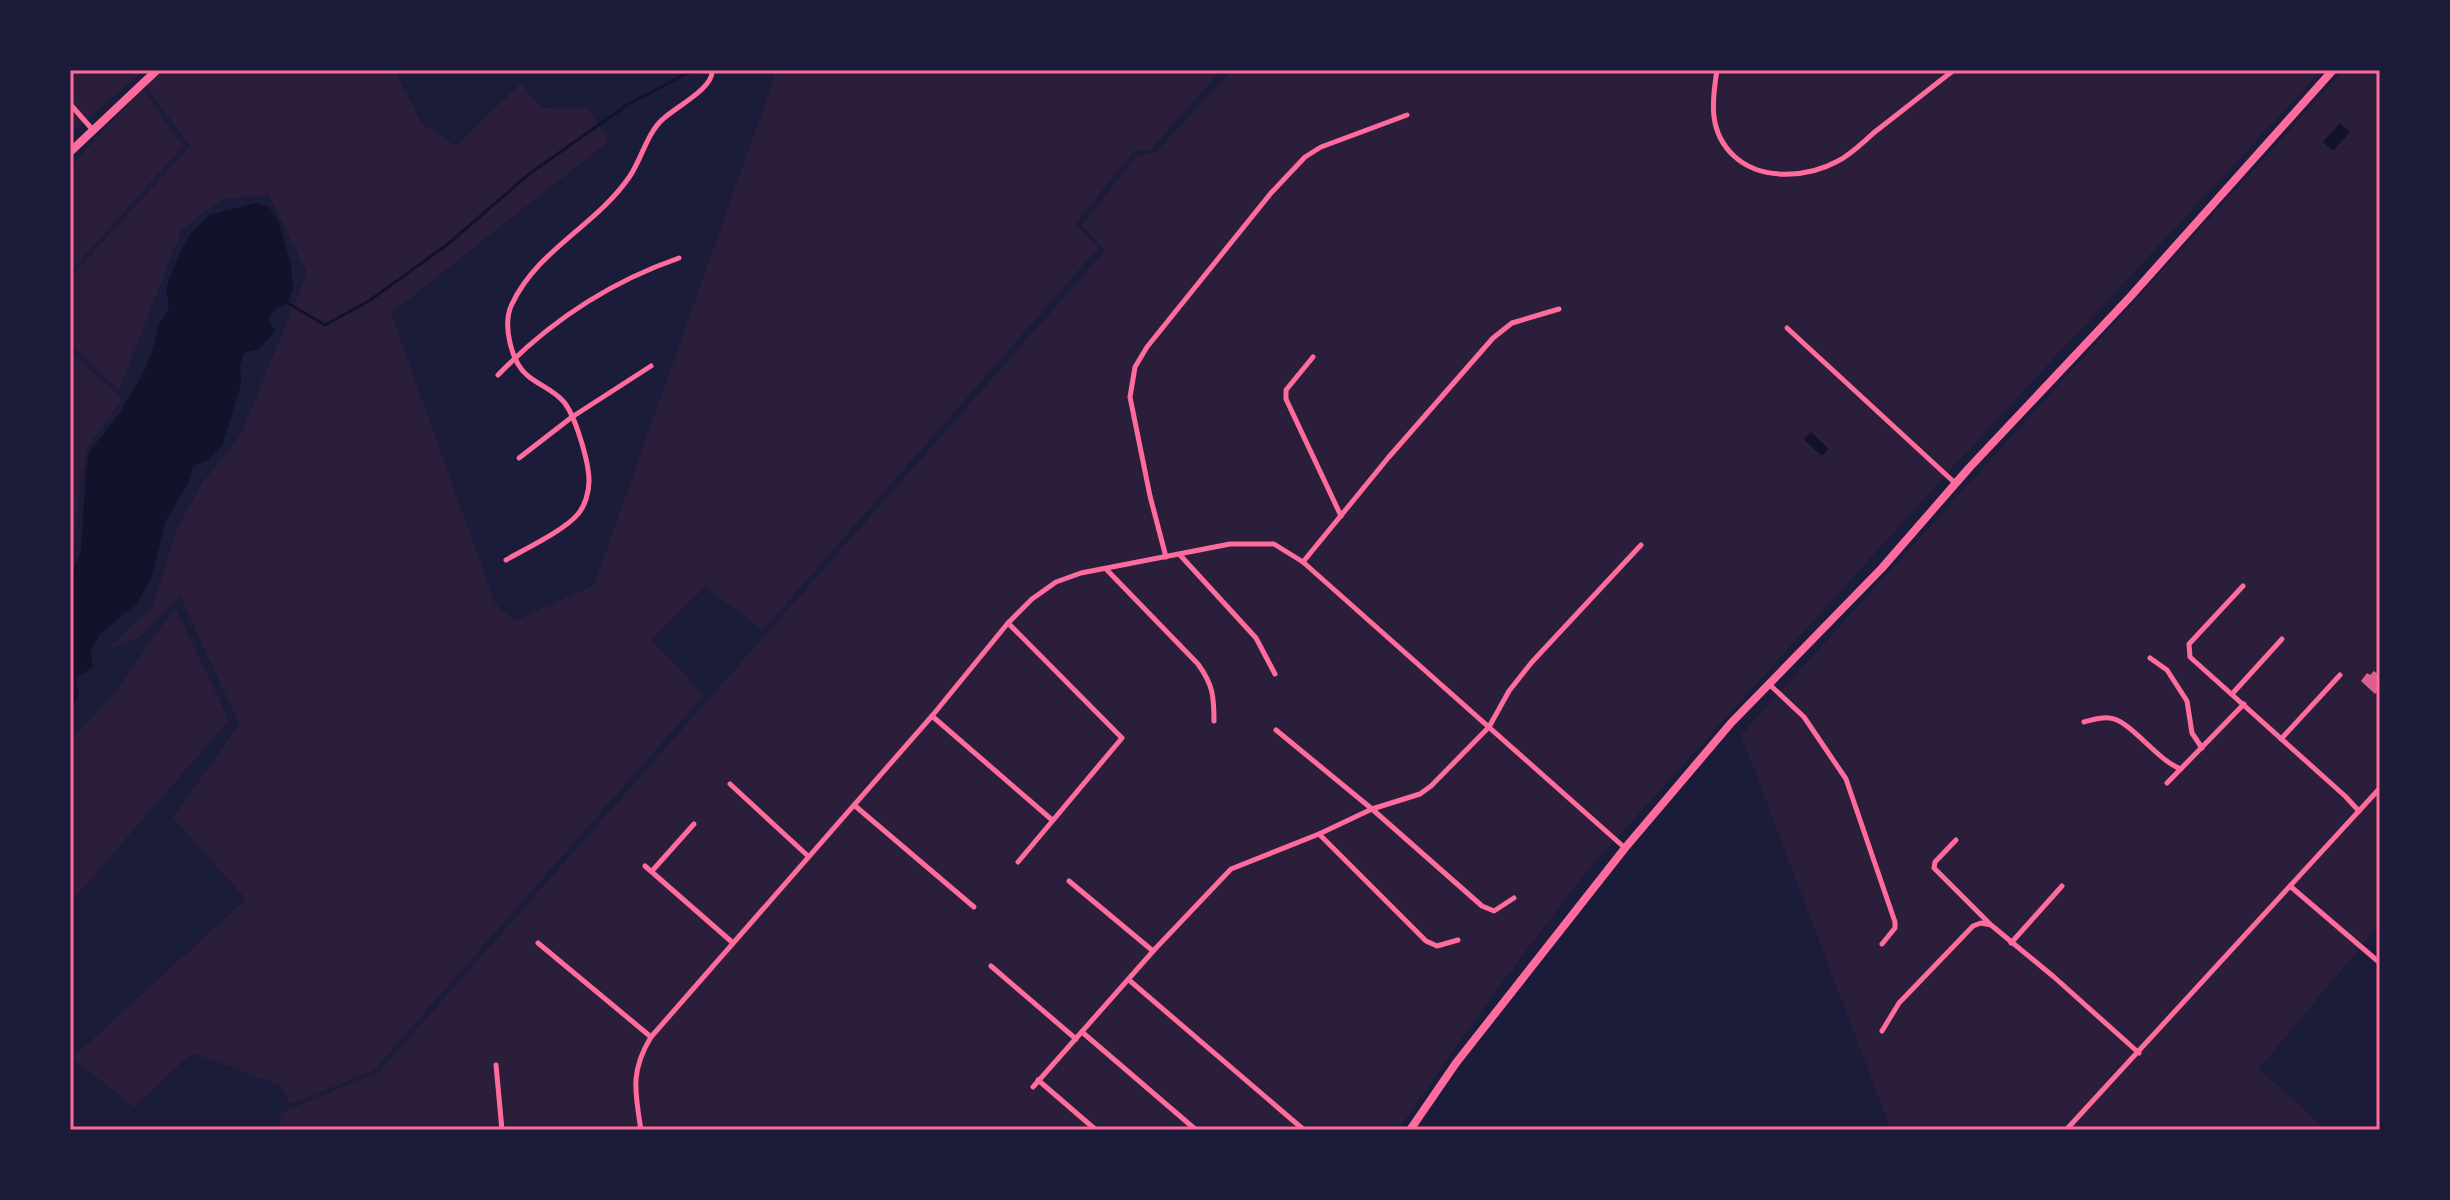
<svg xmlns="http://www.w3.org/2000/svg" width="2450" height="1200" viewBox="0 0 2450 1200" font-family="'Roboto Serif',serif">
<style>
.green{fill:#2a1e3b}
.water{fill:#12122b}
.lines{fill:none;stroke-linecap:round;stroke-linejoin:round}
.stream{stroke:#12122b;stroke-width:3}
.building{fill:#dd5f8e}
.minor{stroke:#ff6b9d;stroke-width:5}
.secondary{stroke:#ff6b9d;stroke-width:8}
.neatline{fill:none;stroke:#ff6b9d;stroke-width:3}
</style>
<rect width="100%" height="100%" fill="#1b1b3a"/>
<!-- green -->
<g class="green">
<path d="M70 70H144L70 134Z"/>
<path d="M163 70H394L422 124 456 146 521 83 541 108 587 107 609 141 391 313 495 603 514 621 594 585 777 70H1221L1150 150H1135L1075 224 1098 248 763 630 705 587 651 640 704 695 374 1070 290 1104 279 1085 192 1053 134 1107 72 1058 246 899 173 818 239 724 180 596 139 638 108 649 152 607 178 526 203 482 241 434 307 273 269 195 223 199 182 229 119 390 70 344V278L190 146 143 82Z"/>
<path d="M1232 70H2322L1961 458 1586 872 1491 997 1398 1130H278L281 1113 379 1072 1105 251 1082 225 1137 156 1156 152Z"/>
<path d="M2344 70H2380V924L2259 1069 2327 1130H1891L1741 735Z"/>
<path d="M142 89 183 146 70 272V167Z"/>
<path d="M70 352 122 399 87 448 80 484 73 558 70 563Z"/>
<path d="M175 607 229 720 70 903V741L115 693Z"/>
</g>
<!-- water -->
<g class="water">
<path d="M2340 123 2350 132 2333 151 2323 142Z"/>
<path d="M255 203 269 207 278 221 291 263 293 289 288 303 277 308 268 318 275 331 259 349 244 353 240 366 241 384 222 446 208 460 193 466 188 483 165 522 151 578 137 603 100 634 90 651 93 667 75 678 79 695 70 710V576L81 552 86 471 90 451 119 414 144 372 153 348 158 326 169 308 166 288 180 252 191 233 209 215Z"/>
<path d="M1811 432 1829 449 1822 456 1804 440Z"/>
</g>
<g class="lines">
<!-- stream -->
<path class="stream" d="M288 303 325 325 369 301 448 244 529 174 627 105 693 70"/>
</g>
<!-- building -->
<path class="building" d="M2374 671 2378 674 2380 673V689L2375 694 2361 681 2367 673 2370 675Z"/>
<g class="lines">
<!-- minor -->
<g class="minor">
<path d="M1717 70C1712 101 1708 132 1734 156 1761 181 1807 178 1838 161 1852 154 1864 141 1876 131 1902 111 1928 90 1954 70"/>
<path d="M70 104 92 129"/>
<path d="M1787 328 1955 483"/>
<path d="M1313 357 1286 390V399L1341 516"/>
<path d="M498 375C549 322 610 282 679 258"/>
<path d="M519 458 572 417 651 366"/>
<path d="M1180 555 1256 638 1275 674"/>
<path d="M1166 557 1150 496 1130 397 1135 367 1147 347 1271 193 1305 157 1321 147 1407 115"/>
<path d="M506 560C525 549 565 530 578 514 585 506 589 492 589 481 589 462 575 414 563 401 553 390 539 385 528 376 511 362 502 324 512 304 538 249 596 226 630 176 642 158 647 133 663 119 677 106 714 88 712 70"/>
<path d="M1303 562 1388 458 1493 338 1512 323 1559 309"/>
<path d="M1106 569 1198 664C1213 685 1214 696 1214 721"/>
<path d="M2243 586 2189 644 2190 657 2345 796 2359 811"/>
<path d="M1008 623 1122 738 1018 862"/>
<path d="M2150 658 2167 670 2187 701 2192 733 2202 748"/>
<path d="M1770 685 1804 717 1846 779 1895 922V928L1882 944"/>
<path d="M2232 694 2282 639"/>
<path d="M932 716 1051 819"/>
<path d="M2084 722C2092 720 2101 717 2109 718 2130 719 2156 760 2181 769"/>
<path d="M1276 730 1372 809 1482 906 1494 911 1514 898"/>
<path d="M2281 739 2340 675"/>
<path d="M2167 783 2244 704"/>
<path d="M730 784 808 856"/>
<path d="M854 805 974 907"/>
<path d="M1319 834 1426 941 1437 946 1458 940"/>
<path d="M1956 840 1935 862 1934 868 1990 924"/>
<path d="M645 866 733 943"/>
<path d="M652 871 694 824"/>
<path d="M1069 881 1153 951"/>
<path d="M2290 886 2380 963"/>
<path d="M538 943 651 1037"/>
<path d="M2011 943 2062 886"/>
<path d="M991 966 1076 1039"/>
<path d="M1129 980 1304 1130"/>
<path d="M1882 1031 1899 1003 1973 926 1981 923 1991 925 2054 977 2139 1053"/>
<path d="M1082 1032 1195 1129"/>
<path d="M496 1065 502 1130"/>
<path d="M1038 1080 1096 1130"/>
<path d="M1033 1087 1155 949 1231 869 1319 834 1372 809 1420 794 1431 786 1489 727 1509 691 1532 662 1641 545"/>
<path d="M641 1130C635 1092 630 1071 651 1037L932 716 1008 623 1032 599 1056 582 1081 573 1230 544H1274L1303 562 1625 848"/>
<path d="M2066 1130 2380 788"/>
</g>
<!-- secondary -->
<g class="secondary">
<path d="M70 152 157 70"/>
<path d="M1410 1130 1456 1063 1625 848 1731 723 1882 568 1969 468 2130 297 2333 70"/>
</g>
</g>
<!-- border -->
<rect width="2450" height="1200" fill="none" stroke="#1b1b3a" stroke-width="144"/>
<rect x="72" y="72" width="2306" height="1056" class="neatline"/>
</svg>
